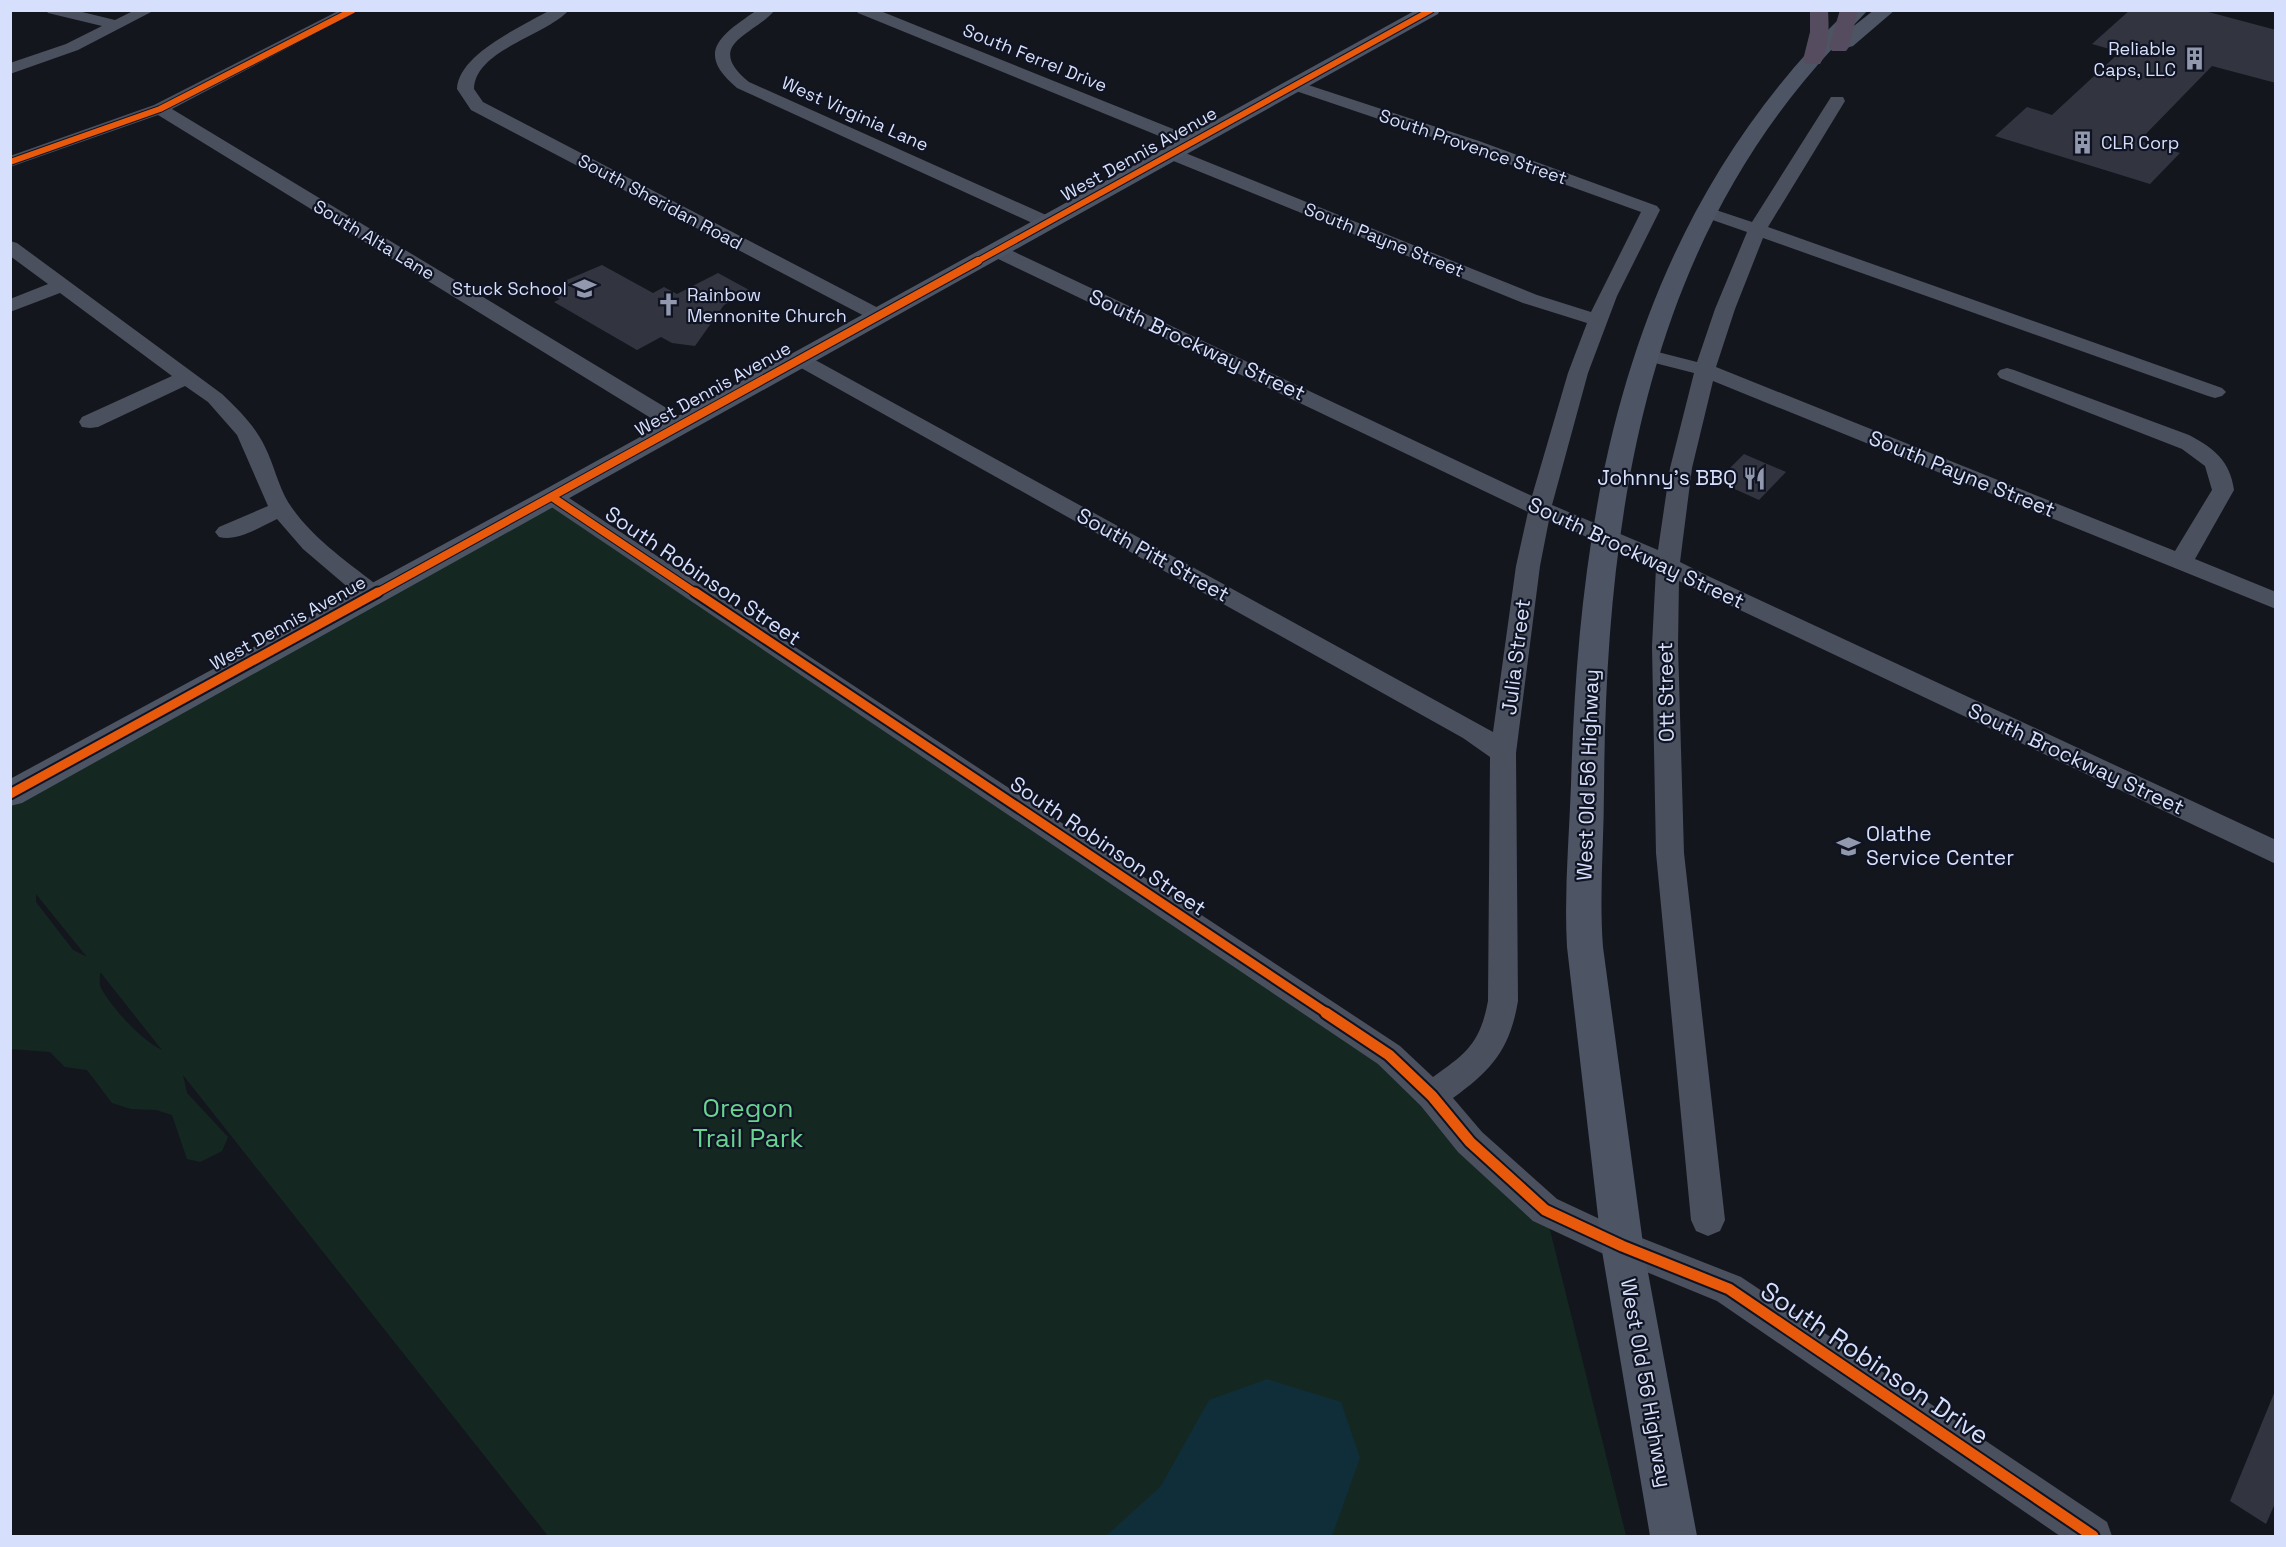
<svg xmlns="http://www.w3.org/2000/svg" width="2286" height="1547" viewBox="0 0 2286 1547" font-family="'Space Grotesk',sans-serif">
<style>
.green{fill:#142821;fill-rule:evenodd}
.water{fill:#0f2e39}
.building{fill:#323540}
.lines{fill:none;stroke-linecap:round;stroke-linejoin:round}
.street{fill:#4a505d;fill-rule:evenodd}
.secondary{fill:#4d5464;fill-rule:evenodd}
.highway{fill:#554d5f;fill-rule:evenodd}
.cycleway-far3-casing{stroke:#101422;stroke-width:8}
.cycleway-far2-casing{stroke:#101422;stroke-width:10}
.cycleway-far1-casing{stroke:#101422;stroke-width:13}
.cycleway-casing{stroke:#101422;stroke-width:15}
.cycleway-far3{stroke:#e8590c;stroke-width:6}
.cycleway-far2{stroke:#e8590c;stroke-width:8}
.cycleway-far1{stroke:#e8590c;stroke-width:9}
.cycleway{stroke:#e8590c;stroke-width:11}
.labels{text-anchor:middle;stroke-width:4.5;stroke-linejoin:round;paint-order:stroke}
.far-poi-label{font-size:18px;fill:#d6dffb;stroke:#101422;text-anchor:end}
.far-street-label{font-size:18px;fill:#d6dffb;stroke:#101422}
.street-label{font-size:21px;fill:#d6dffb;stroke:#101422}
.poi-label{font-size:21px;fill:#d6dffb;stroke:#101422;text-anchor:end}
.near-park-label{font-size:26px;fill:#69d392;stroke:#101422}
.near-street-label{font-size:26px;fill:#d6dffb;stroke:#101422}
</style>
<rect width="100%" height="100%" fill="#14161e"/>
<!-- green -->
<path class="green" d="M552 497 1389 1055 1545 1210 1626 1536H548L183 1075 187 1093 228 1137 222 1151 200 1162 187 1159 172 1115 156 1110 131 1109 112 1103 87 1070 65 1067 50 1052 11 1049 10 794ZM36 894 87 957 73 950 36 902ZM100 973H101L162 1050C143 1042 110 1006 101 988 99 984 100 978 100 973Z"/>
<!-- water -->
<path class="water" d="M1267 1379 1341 1402 1360 1458 1332 1536H1106L1161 1486 1209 1400Z"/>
<!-- building -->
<g class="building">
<path d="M2130 10H2201L2276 30V83L2212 66 2139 141 2180 153 2150 184 1995 136 2027 107 2052 115 2120 52 2092 44Z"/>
<path d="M602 265 653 293 664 287 677 294 718 273 751 291 724 305 695 346 672 343 661 337 637 350 554 302 560 299 548 292 564 284 562 282Z"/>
<path d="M1744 454 1786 472 1759 500 1717 481Z"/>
<path d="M2275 1391 2276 1501 2266 1524 2230 1501Z"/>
</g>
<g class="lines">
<!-- street -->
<g class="street">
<path d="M46 10H74L115 20 135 10H155L78 50 10 74V63L66 44 102 26 48 13Z"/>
<path d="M340 10H360L172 109 688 421 691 426 688 431 680 432 672 431 158 115 10 167V156L154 105Z"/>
<path d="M550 10H569C547 35 475 50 474 89L483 102 886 312 889 316 886 320H872L471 110 457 89C458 54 523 26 550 10Z"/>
<path d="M757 10H775C753 36 703 44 749 82L1055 219 1057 223 1055 227H1041L737 88C694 52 721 35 757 10Z"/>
<path d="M856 10H878L1198 139 1201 143 1198 147H1186L858 13Z"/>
<path d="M1296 81 1479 141 1657 206 1660 210 1617 296 1588 373 1552 505 1658 550 1670 468 1694 373 1639 359 1636 355 1639 351 1646 349 1697 362 1715 309 1747 232 1701 216 1698 212 1701 208 1707 207 1752 222 1831 97H1843L1845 101 1768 227 2222 388 2226 392 2222 396 2215 398 2208 396 1763 238 1735 309 1716 367 2175 551 2212 490 2205 466 2182 449 2000 378 1997 374 2000 370 2007 368 2014 370 2189 435C2214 448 2230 461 2234 490L2195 559 2276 592V609L1713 381 1692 468 1680 562 1708 576 2276 840V864L1679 581 1678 646 1684 853 1725 1220 1720 1231 1708 1236 1696 1231 1691 1220 1656 853 1652 646 1656 568 1549 520 1540 566 1516 753 1518 1001C1510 1049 1492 1070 1453 1098L1482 1132 1557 1199 1634 1235 1741 1277 2107 1522 2112 1536H2060L1717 1301 1610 1257 1533 1221 1458 1152 1421 1106 1378 1064 544 502 541 497 544 492 552 490 560 492 1400 1046 1433 1077C1467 1053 1480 1043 1488 1001L1490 757 1463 738 794 364 791 360 794 356 801 354 808 356 1493 732 1516 566 1528 512 990 255 988 251 990 247H1004L1532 496 1568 373 1587 323 1523 303 1166 158 1163 154 1166 150H1178L1537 295 1591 312 1641 212 1467 149 1290 89 1288 86Z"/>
<path d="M10 241 17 243 222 394C239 410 255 426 265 447 274 465 278 485 288 502 311 538 349 563 382 589L385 595 382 601 373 603 364 601 303 549 277 519C260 527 237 542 219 537L215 532 219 527 268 506 237 435 208 402 185 386 98 427 90 428 82 427 79 422 82 417 172 376 60 293 10 312V299L48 284 10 256Z"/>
</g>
<!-- secondary -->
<g class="secondary">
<path d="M1416 10H1440L1438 14 22 803 10 806V779L542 491Z"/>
<path d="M1848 10H1868L1850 29 1874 10H1895L1853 46 1846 48 1837 43 1832 49C1643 253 1606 522 1604 789 1604 842 1599 895 1603 947L1644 1251 1697 1536H1650L1602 1251 1567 947C1564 893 1569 839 1571 785 1579 493 1630 222 1848 10Z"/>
</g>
<!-- highway -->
<g class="highway">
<path d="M1810 10H1828C1829 28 1830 49 1820 64H1806L1803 60 1810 32Z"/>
<path d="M1840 10H1858L1849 47 1846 51H1832L1829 47Z"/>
</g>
<defs>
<g id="cycleway-far3">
<path d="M10 162 160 109 353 10"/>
<path d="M976 262 1431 10"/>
</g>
<g id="cycleway-far2">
<path d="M552 497 697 594"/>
<path d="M375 594 978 261"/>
</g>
<g id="cycleway-far1">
<path d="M695 592 1328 1014"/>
<path d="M10 794 378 592"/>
</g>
<path id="cycleway" d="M1326 1013 1389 1055 1432 1096 1470 1142 1545 1210 1622 1246 1729 1289 2093 1536"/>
</defs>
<!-- cycleway-far3 casing -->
<use href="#cycleway-far3" class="cycleway-far3-casing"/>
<!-- cycleway-far2 casing -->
<use href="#cycleway-far2" class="cycleway-far2-casing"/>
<!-- cycleway-far1 casing -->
<use href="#cycleway-far1" class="cycleway-far1-casing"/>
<!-- cycleway casing -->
<use href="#cycleway" class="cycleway-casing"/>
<!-- cycleway-far3 -->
<use href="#cycleway-far3" class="cycleway-far3"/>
<!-- cycleway-far2 -->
<use href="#cycleway-far2" class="cycleway-far2"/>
<!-- cycleway-far1 -->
<use href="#cycleway-far1" class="cycleway-far1"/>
<!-- cycleway -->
<use href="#cycleway" class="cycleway"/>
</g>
<!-- icons -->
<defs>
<symbol id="building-bare" viewBox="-9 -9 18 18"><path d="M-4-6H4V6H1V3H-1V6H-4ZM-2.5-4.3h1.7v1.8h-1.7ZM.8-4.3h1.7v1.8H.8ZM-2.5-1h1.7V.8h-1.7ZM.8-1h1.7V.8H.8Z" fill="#9299ae" stroke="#101422" stroke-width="2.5" paint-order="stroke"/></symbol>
<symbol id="school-bare" viewBox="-9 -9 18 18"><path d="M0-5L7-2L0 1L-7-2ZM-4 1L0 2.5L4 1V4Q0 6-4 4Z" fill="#9299ae" stroke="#101422" stroke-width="2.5" paint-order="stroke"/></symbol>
<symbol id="church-bare" viewBox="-9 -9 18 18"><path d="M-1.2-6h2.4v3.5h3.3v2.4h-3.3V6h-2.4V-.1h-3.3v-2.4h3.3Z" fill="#9299ae" stroke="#101422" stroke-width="2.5" paint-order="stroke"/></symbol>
<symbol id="restaurant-bare" viewBox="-9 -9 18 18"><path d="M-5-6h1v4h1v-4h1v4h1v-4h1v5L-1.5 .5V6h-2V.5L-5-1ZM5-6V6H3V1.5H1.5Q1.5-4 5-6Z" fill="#9299ae" stroke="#101422" stroke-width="2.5" paint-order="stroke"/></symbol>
</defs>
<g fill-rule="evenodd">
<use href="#building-bare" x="2178" y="42" width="33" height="33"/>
<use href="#building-bare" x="2066" y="126" width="33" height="33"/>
<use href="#school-bare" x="568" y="272" width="33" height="33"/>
<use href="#church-bare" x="652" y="288" width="33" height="33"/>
<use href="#restaurant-bare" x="1738" y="462" width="33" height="33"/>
<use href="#school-bare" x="1832" y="830" width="33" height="33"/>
</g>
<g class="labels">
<!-- far-poi labels -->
<g class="far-poi-label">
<text x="2176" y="55">Reliable<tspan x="2176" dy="21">Caps, LLC</tspan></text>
<text x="2101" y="149" text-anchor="start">CLR Corp</text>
<text x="567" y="295">Stuck School</text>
<text x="687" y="301" text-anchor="start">Rainbow<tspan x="687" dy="21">Mennonite Church</tspan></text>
</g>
<!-- far-street labels -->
<g class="far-street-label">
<text transform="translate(1035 58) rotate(22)" y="6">South Ferrel Drive</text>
<text transform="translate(855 114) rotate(24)" y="6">West Virginia Lane</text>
<text transform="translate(1473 147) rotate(19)" y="6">South Provence Street</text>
<text transform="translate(1139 154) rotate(-29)" y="6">West Dennis Avenue</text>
<text transform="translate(660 202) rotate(28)" y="6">South Sheridan Road</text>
<text transform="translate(374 240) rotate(31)" y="6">South Alta Lane</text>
<text transform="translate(1384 240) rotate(22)" y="6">South Payne Street</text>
<text transform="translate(713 389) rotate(-29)" y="6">West Dennis Avenue</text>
<text transform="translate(288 623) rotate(-29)" y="6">West Dennis Avenue</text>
</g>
<!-- street labels -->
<g class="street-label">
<text transform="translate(1197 345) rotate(25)" y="7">South Brockway Street</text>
<text transform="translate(1962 474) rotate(22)" y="7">South Payne Street</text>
<text transform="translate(1636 553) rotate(25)" y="7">South Brockway Street</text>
<text transform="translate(1153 555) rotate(29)" y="7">South Pitt Street</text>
<text transform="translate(703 576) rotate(34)" y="7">South Robinson Street</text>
<text transform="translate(1516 657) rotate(-83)" y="7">Julia Street</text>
<text transform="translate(1666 692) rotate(-91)" y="7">Ott Street</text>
<text transform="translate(2076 759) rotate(25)" y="7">South Brockway Street</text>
<text transform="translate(1588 775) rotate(-88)" y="7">West Old 56 Highway</text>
<text transform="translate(1108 846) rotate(34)" y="7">South Robinson Street</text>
<text transform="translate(1646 1383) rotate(80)" y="7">West Old 56 Highway</text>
</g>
<!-- poi labels -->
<g class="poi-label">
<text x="1737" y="485">Johnny's BBQ</text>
<text x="1866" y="841" text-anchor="start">Olathe<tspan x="1866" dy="24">Service Center</tspan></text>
</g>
<!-- near-park labels -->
<g class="near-park-label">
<text x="748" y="1117">Oregon<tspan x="748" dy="30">Trail Park</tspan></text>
</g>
<!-- near-street labels -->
<g class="near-street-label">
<text transform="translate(1875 1363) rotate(34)" y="9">South Robinson Drive</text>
</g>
</g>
<!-- border -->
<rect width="2286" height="1547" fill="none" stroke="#d6dffb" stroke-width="24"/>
</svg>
